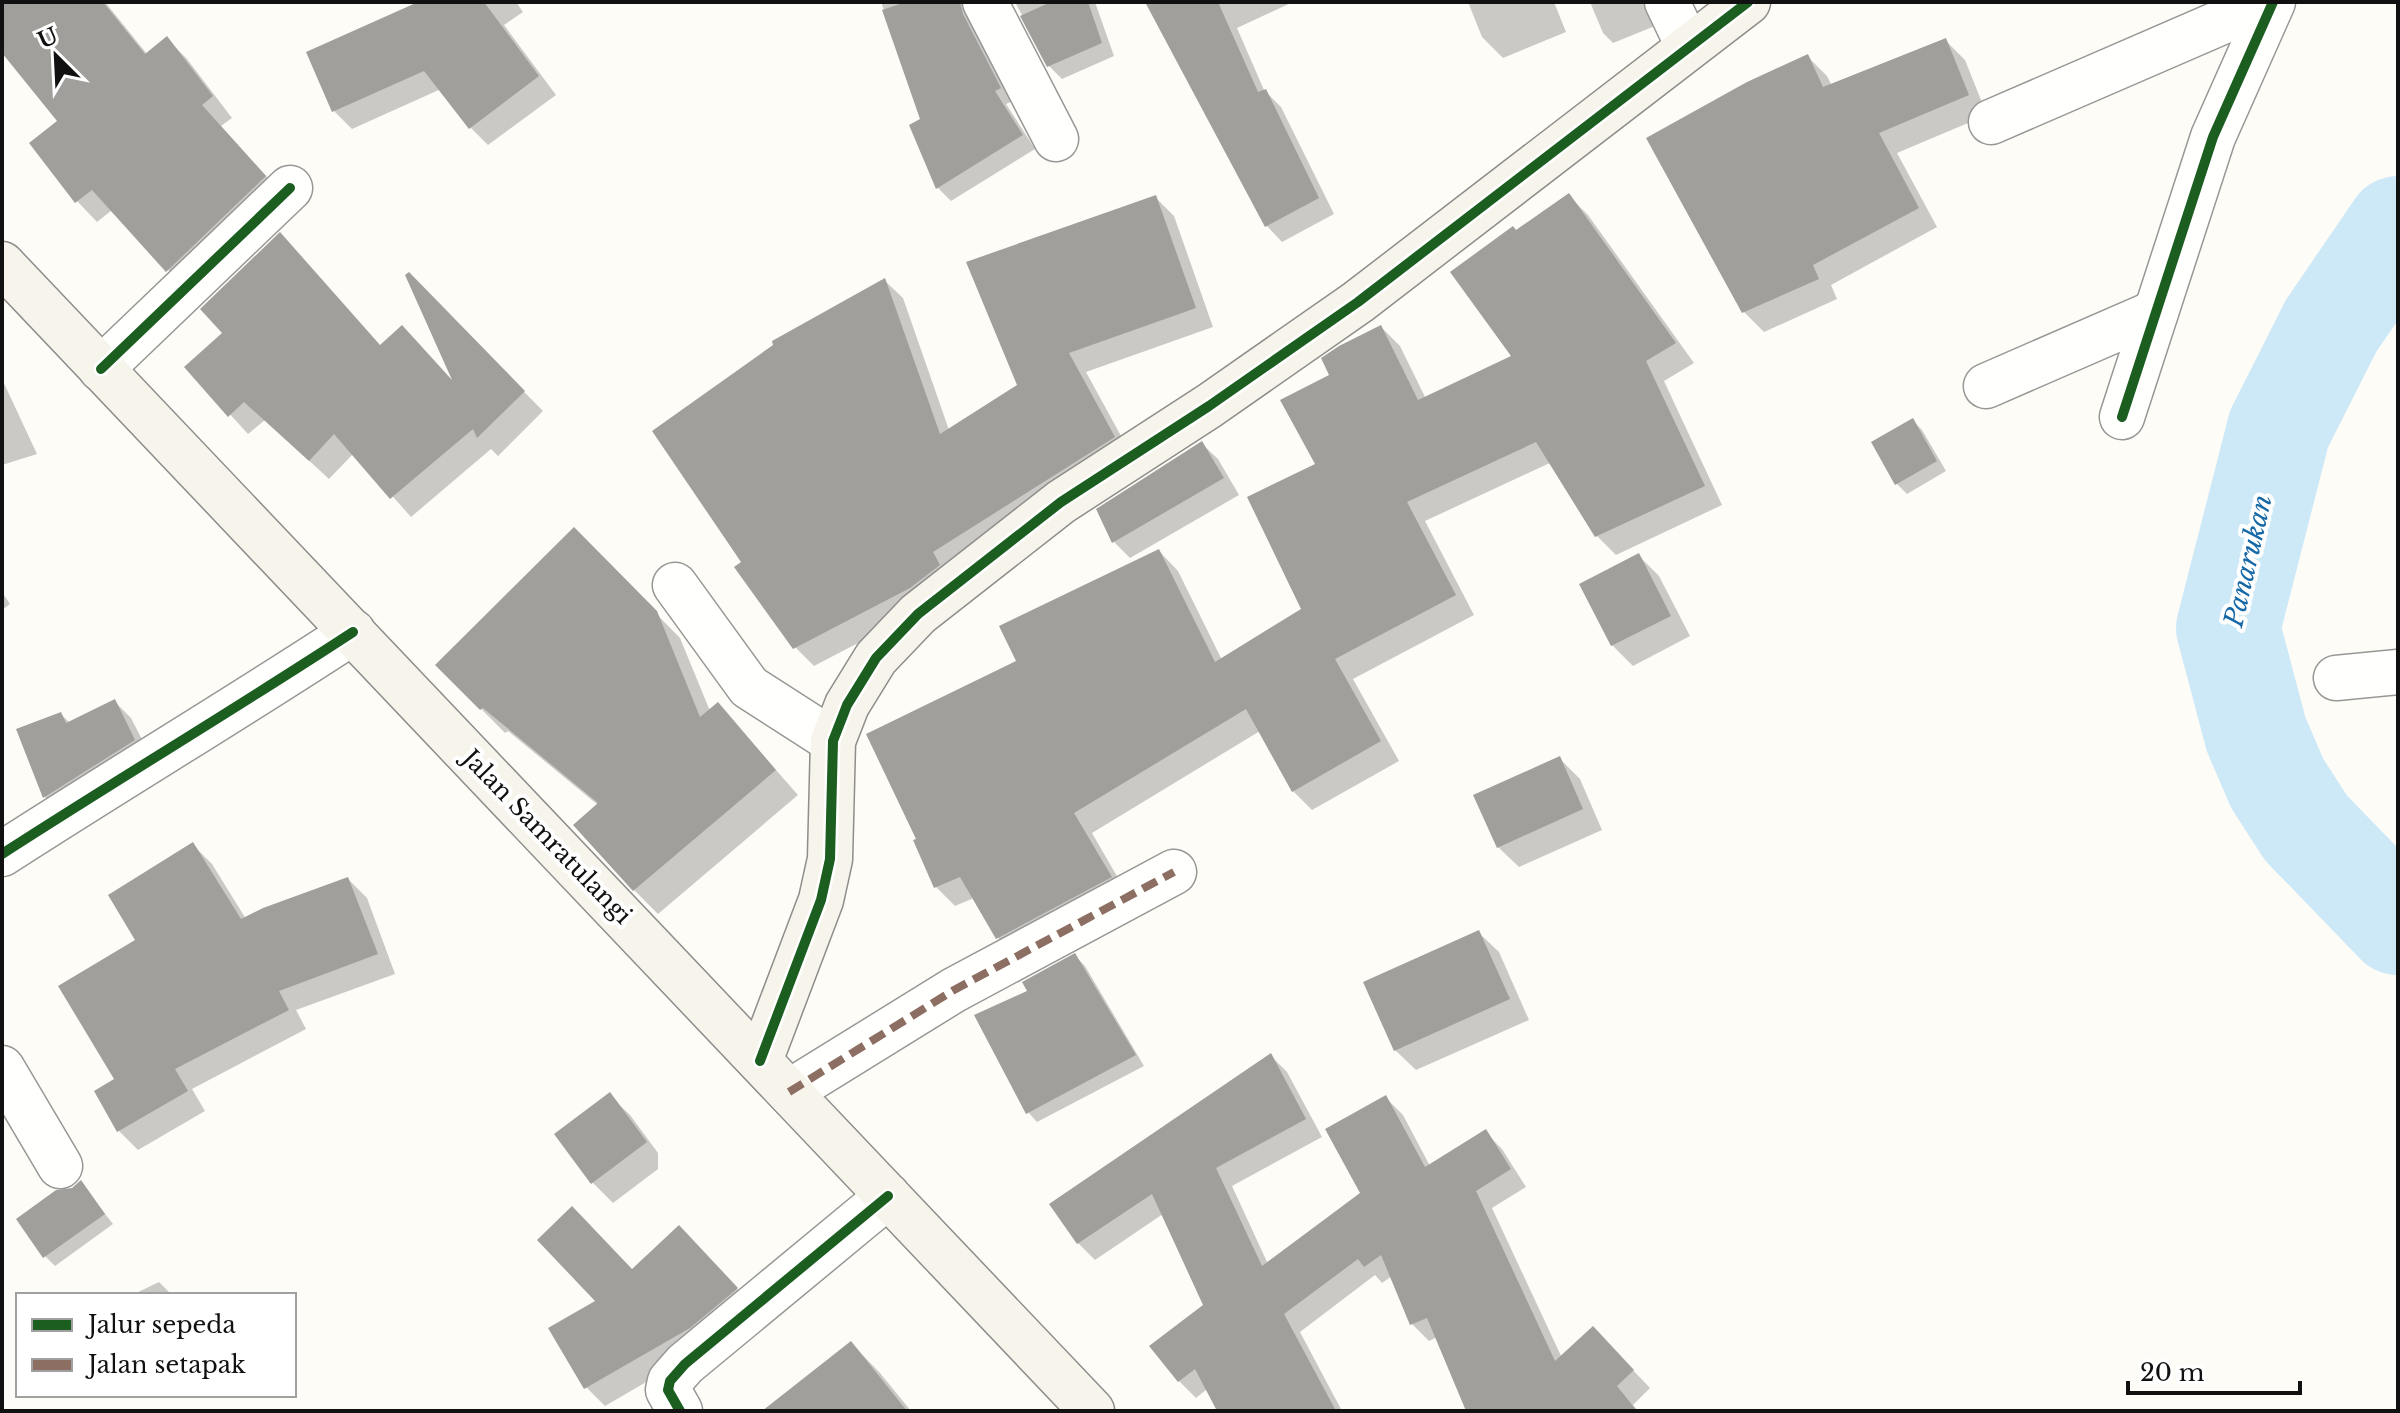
<svg xmlns="http://www.w3.org/2000/svg" width="2400" height="1413" viewBox="0 0 2400 1413" font-family="'Libre Baskerville',serif">
<style>
.shadow{fill:#0003}
.lines{fill:none;stroke-linecap:round;stroke-linejoin:round}
.river{stroke:#cde8f7;stroke-width:104}
.building{fill:#a19f9c}
.street-casing{stroke:#979795;stroke-width:47}
.secondary-casing{stroke:#8e8d8b;stroke-width:47}
.street{stroke:#fffffe;stroke-width:44}
.secondary{stroke:#f6f4eb;stroke-width:44}
.quiet{stroke:#8d6e63;stroke-width:8;stroke-dasharray:16 8;stroke-linecap:butt}
.cycleway-casing{stroke:#fff;stroke-width:15}
.cycleway{stroke:#1b5e20;stroke-width:10}
.labels{text-anchor:middle;stroke-width:8;stroke-linejoin:round;paint-order:stroke}
.street-label{font-size:24px;fill:#111;stroke:#fff}
.water-label{font-size:26px;font-style:italic;fill:#1768a6;stroke:#fff}
</style>
<rect width="100%" height="100%" fill="#fdfcf7"/>
<!-- shadow -->
<g class="shadow">
<path d="M2 2H105L147 54 167 39 187 59 232 118 221 126 285 197 188 291 112 210 97 222 77 201 60 121 2 50Z"/>
<path d="M424 2H516L523 12 504 25 556 95 488 145 470 127 441 89 352 129 334 111Z"/>
<path d="M881 2H977L1013 101 1006 104 1035 149 951 201 938 188 912 126 923 120Z"/>
<path d="M1015 2H1095L1114 56 1062 79 1049 66Z"/>
<path d="M1148 2H1293L1237 28 1264 90 1281 107 1334 214 1282 242 1267 226Z"/>
<path d="M1468 2H1554L1566 32 1503 58 1482 37Z"/>
<path d="M1590 2H1653L1655 26 1613 43 1603 33Z"/>
<path d="M1945 40 1965 60 1987 115 1897 153 1937 227 1831 285 1837 299 1764 332 1744 312 1808 57 1827 76 1832 86Z"/>
<path d="M1569 196 1588 215 1694 363 1664 381 1722 505 1616 555 1596 535 1552 462 1425 521 1474 615 1353 679 1399 761 1312 810 1293 791 1260 731 1092 833 1129 897 1017 957 998 938 974 898 955 906 936 887 1019 661 1159 551 1178 571 1222 660 1304 610 1318 465 1332 376 1381 327 1400 346 1426 399 1514 357 1516 232Z"/>
<path d="M1156 198 1174 216 1213 327 1086 372 1132 456 929 606 814 666 795 647 744 562 884 280 903 298 949 430 1019 385Z"/>
<path d="M409 275 543 411 498 456 491 449 411 517 354 453 329 479 265 420 248 434 187 367 381 347 455 384Z"/>
<path d="M2 379 37 454 2 465Z"/>
<path d="M1913 421 1922 430 1946 471 1907 494 1897 484 1873 443Z"/>
<path d="M1201 443 1218 459 1239 495 1130 558 1114 542Z"/>
<path d="M574 530 680 638 710 711 718 704 798 795 658 914 634 890 598 805 508 731 505 733 438 665Z"/>
<path d="M1639 556 1659 576 1690 636 1633 666 1612 645 1582 585Z"/>
<path d="M2 592 10 604 2 610Z"/>
<path d="M114 701 131 718 151 757 61 814 45 797 19 730 61 714 70 723Z"/>
<path d="M1559 758 1580 779 1602 830 1519 867 1498 847Z"/>
<path d="M193 845 212 864 246 919 348 879 367 898 395 974 296 1010 306 1029 192 1089 205 1111 138 1150 119 1131 117 1080 138 940Z"/>
<path d="M1478 932 1499 952 1529 1020 1416 1070 1395 1050Z"/>
<path d="M1075 956 1085 966 1144 1066 1037 1122 1028 1112 1030 992Z"/>
<path d="M1270 1055 1287 1072 1322 1137 1232 1186 1268 1264 1362 1193 1386 1098 1403 1115 1430 1166 1485 1132 1502 1149 1526 1187 1492 1208 1562 1358 1610 1346 1650 1388 1633 1405 1638 1411H1468L1437 1337 1429 1341 1412 1324 1392 1276 1382 1283 1375 1275 1300 1332 1342 1411H1219L1207 1389 1196 1398 1179 1381 1206 1305 1163 1214 1095 1260 1078 1243 1052 1204Z"/>
<path d="M609 1095 630 1115 658 1153V1169L613 1203 593 1183Z"/>
<path d="M80 1182 113 1224 55 1266 45 1256 73 1190Z"/>
<path d="M698 1247 755 1308 708 1346 605 1406 586 1387 598 1301 632 1271Z"/>
<path d="M159 1282 172 1295H132Z"/>
<path d="M851 1343 880 1373 911 1411H766Z"/>
</g>
<g class="lines">
<!-- river -->
<path class="river" d="M2398 228 2331 326 2279 429 2228 628 2256 734 2277 783 2306 828 2398 923"/>
</g>
<!-- building -->
<g class="building">
<path d="M2 2H103L145 54 167 36 213 96 202 105 266 176 166 272 92 190 75 203 29 143 57 121 2 53Z"/>
<path d="M418 2H484L539 76 469 129 424 71 332 112 306 52Z"/>
<path d="M906 2H960L963 14 1001 88 995 91 1023 135 936 189 909 125 920 119 882 10Z"/>
<path d="M1051 2H1088L1102 43 1047 67 1020 16Z"/>
<path d="M1145 2H1218L1258 92 1266 89 1319 198 1265 227Z"/>
<path d="M1946 38 1969 95 1879 133 1919 208 1813 265 1819 279 1742 313 1646 138 1747 82 1808 54 1823 87Z"/>
<path d="M1569 193 1676 343 1646 361 1705 486 1595 537 1536 442 1407 502 1456 595 1335 659 1381 741 1292 792 1246 709 1074 813 1112 877 996 939 960 877 934 888 913 840 916 839 866 734 1016 661 999 626 1159 549 1215 662 1301 609 1247 497 1315 464 1280 400 1329 375 1321 358 1339 346 1381 325 1418 400 1511 356 1450 272 1513 226 1516 230Z"/>
<path d="M1156 195 1196 308 1069 353 1115 437 933 552 940 565 910 588 793 649 734 567 741 562 652 431 773 345 772 341 885 278 940 434 1017 385 966 262Z"/>
<path d="M280 232 380 345 402 325 452 380 405 275 409 272 525 391 477 438 473 429 390 499 334 434 309 461 244 402 228 417 184 367 222 333 200 309Z"/>
<path d="M1913 418 1937 461 1895 485 1871 442Z"/>
<path d="M1202 441 1224 478 1112 543 1096 509Z"/>
<path d="M574 527 657 611 700 717 718 702 776 770 633 891 573 825 598 803 483 708 480 710 435 665Z"/>
<path d="M1639 553 1671 616 1611 646 1579 584Z"/>
<path d="M115 699 135 740 43 798 16 729 61 712 66 723Z"/>
<path d="M1560 756 1583 809 1497 848 1473 795Z"/>
<path d="M193 842 241 919 263 908 348 877 378 954 279 991 289 1010 175 1069 188 1091 117 1132 94 1091 114 1079 58 986 135 940 108 895Z"/>
<path d="M1479 930 1510 999 1394 1051 1363 982Z"/>
<path d="M1075 953 1136 1055 1026 1114 974 1015 1027 991 1022 982Z"/>
<path d="M1271 1053 1306 1119 1216 1168 1262 1266 1360 1193 1325 1129 1386 1095 1425 1167 1486 1129 1511 1169 1476 1191 1555 1361 1593 1326 1634 1370 1617 1386 1637 1411H1466L1427 1318 1410 1325 1381 1255 1364 1267 1358 1259 1284 1314 1336 1411H1217L1195 1369 1178 1382 1149 1346 1203 1305 1152 1194 1077 1244 1049 1204Z"/>
<path d="M610 1092 647 1142 591 1184 554 1134Z"/>
<path d="M81 1180 105 1214 43 1258 16 1219 56 1190 72 1188Z"/>
<path d="M572 1206 632 1269 679 1225 738 1288 690 1328 584 1389 548 1328 595 1301 537 1240Z"/>
<path d="M851 1341 907 1411H762Z"/>
</g>
<g class="lines">
<defs>
<g id="street">
<path d="M985 2 1056 139"/>
<path d="M1667 2 1688 46"/>
<path d="M1991 122 2268 2"/>
<path d="M101 369 290 188"/>
<path d="M1986 386 2156 312"/>
<path d="M2122 417 2213 137 2273 2"/>
<path d="M675 585 749 687 833 741"/>
<path d="M2336 678 2398 672"/>
<path d="M2 854C118 779 237 708 353 632"/>
<path d="M2 1068 60 1166"/>
<path d="M789 1092 954 990 1174 872"/>
<path d="M680 1411 668 1390 670 1381 685 1364 888 1196"/>
</g>
<g id="secondary">
<path d="M2 264 1092 1411"/>
<path d="M760 1061 821 900 830 859 833 741 847 705 876 658 918 614 1061 502 1209 406 1358 302 1748 2"/>
</g>
</defs>
<!-- street casing -->
<use href="#street" class="street-casing"/>
<!-- secondary casing -->
<use href="#secondary" class="secondary-casing"/>
<!-- street -->
<use href="#street" class="street"/>
<!-- secondary -->
<use href="#secondary" class="secondary"/>
<!-- quiet -->
<path class="quiet" d="M789 1092 954 990 1174 872"/>
<defs>
<g id="cycleway">
<path d="M101 369 290 188"/>
<path d="M2122 417 2213 137 2273 2"/>
<path d="M2 854C118 779 237 708 353 632"/>
<path d="M760 1061 821 900 830 859 833 741 847 705 876 658 918 614 1061 502 1209 406 1358 302 1748 2"/>
<path d="M680 1411 668 1390 670 1381 685 1364 888 1196"/>
</g>
</defs>
<!-- cycleway casing -->
<use href="#cycleway" class="cycleway-casing"/>
<!-- cycleway -->
<use href="#cycleway" class="cycleway"/>
</g>
<g class="labels">
<!-- street labels -->
<g class="street-label">
<text transform="translate(547 837) rotate(46)" y="8">Jalan Samratulangi</text>
</g>
<!-- water labels -->
<g class="water-label">
<text transform="translate(2248 561) rotate(-77)" y="9">Panarukan</text>
</g>
</g>
<!-- border -->
<rect width="2400" height="1413" fill="none" stroke="#111111" stroke-width="8"/>
<!-- legend -->
<rect x="16" y="1293" width="280" height="104" fill="#ffffff" stroke="#a0a0a0" stroke-width="2"/>
<rect x="32" y="1319" width="40" height="12" fill="#1b5e20" stroke="#a0a0a0" stroke-width="2"/>
<text x="88" y="1333" font-size="24" fill="#111111">Jalur sepeda</text>
<rect x="32" y="1359" width="40" height="12" fill="#8d6e63" stroke="#a0a0a0" stroke-width="2"/>
<text x="88" y="1373" font-size="24" fill="#111111">Jalan setapak</text>
<!-- north arrow -->
<g transform="translate(56 56) rotate(336)" stroke="#ffffff" stroke-width="6" paint-order="stroke">
<path d="M0-6L14 30L0 20L-14 30Z" fill="#111111"/>
<text y="-12" font-size="22" font-weight="bold" text-anchor="middle" fill="#111111">U</text>
</g>
<!-- scale -->
<path d="M2128 1381v12h172v-12" fill="none" stroke="#111111" stroke-width="4"/>
<text x="2140" y="1381" font-size="24" fill="#111111" stroke="#ffffff" stroke-width="6" paint-order="stroke">20 m</text>
</svg>
